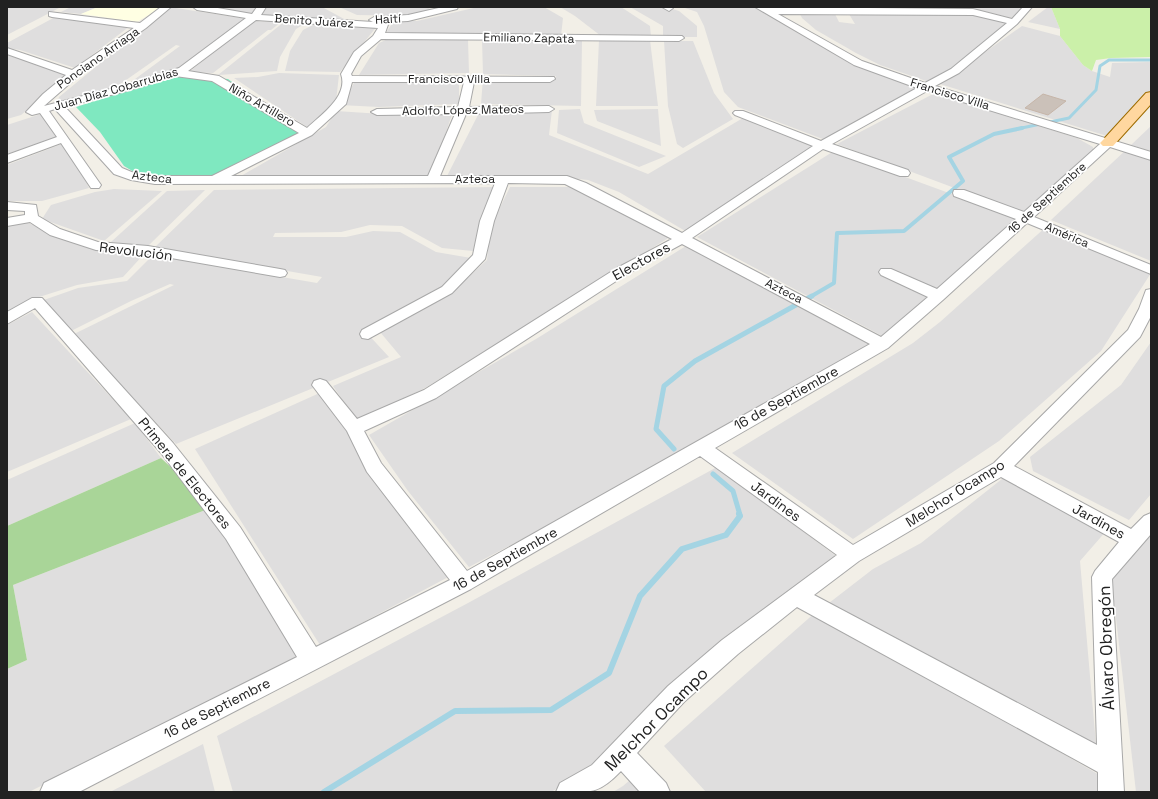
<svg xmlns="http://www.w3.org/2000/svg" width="1158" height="799" viewBox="0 0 1158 799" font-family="'Space Grotesk',sans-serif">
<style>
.residential{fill:#dfdede}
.education{fill:#ffffe3}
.grass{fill:#cbf0a9}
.forest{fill:#a9d598}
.pitch{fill:#7fe8c0}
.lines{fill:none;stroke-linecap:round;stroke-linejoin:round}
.stream-far3{stroke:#a4d4e3;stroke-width:3}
.stream-far2{stroke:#a4d4e3;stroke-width:4}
.stream-far1{stroke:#a4d4e3;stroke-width:5}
.stream{stroke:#a4d4e3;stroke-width:6}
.building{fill:#cbc1b9;stroke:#c6b5a8}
.minor-casing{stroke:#a8a8a8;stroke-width:2}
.major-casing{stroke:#9e6c00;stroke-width:2}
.minor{fill:#fff;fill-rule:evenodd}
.major{fill:#ffd79f;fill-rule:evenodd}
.labels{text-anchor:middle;stroke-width:3.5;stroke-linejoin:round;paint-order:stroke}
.far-street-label{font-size:12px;fill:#212121;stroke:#fff}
.street-label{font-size:14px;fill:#212121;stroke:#fff}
.near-street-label{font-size:17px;fill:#212121;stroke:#fff}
</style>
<rect width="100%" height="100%" fill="#f2efe7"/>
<!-- residential -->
<g class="residential">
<path d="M7 7H61L7 35Z"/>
<path d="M71 7H98L81 14 61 12Z"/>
<path d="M169 7 248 19 176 70 132 84 131 82 180 46 176 45 119 85V89L58 105 59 97Z"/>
<path d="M209 7H259L251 15Z"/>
<path d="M267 7H322L346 20 259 15Z"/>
<path d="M339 7H426L436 11 415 16 357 15Z"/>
<path d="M478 7H544L563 18 561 36 385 34 394 21H417Z"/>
<path d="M560 7H621L650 26 651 37 601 36 575 16Z"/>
<path d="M630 7H666L679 11 697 26V37H663V26Z"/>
<path d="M682 7H756L872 72 927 91 828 141 738 107 724 92 704 26 697 12Z"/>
<path d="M925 7H1027L1011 18 971 8Z"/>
<path d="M1048 7H1051L1060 29 1028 22Z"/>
<path d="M800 14H835L839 22 855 24 849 14H974L1008 23 984 41 988 42 932 83 880 65 856 53 816 30 802 18Z"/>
<path d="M57 16 130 26 75 68 20 50 7 48V43Z"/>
<path d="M252 21 281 22 271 30H268L213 73 189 72Z"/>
<path d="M284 22H308L296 29 280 57 277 71 218 75Z"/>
<path d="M315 24 378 25 340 72 285 71 290 51 303 30Z"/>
<path d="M1022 26 1060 36 1083 65 1092 71 1110 77 1112 63 1151 62V95L1107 136 940 84Z"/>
<path d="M388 39 468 40 469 73 359 75 379 43Z"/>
<path d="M482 40 582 41 581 106 481 104 483 78 555 79 556 76 483 74Z"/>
<path d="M599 40H650L658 106H596Z"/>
<path d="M664 41H693L714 93 733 119 683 148 677 144 668 106Z"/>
<path d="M7 55 10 56 70 74 21 115 7 119Z"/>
<path d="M279 73 339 75 336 101 310 129 234 78 258 77Z"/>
<path d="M459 76V104L379 107 340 105 356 80Z"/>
<path d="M935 93 1077 138 1093 147V153L1024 214 837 144Z"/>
<path d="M454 108 431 178 234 180 326 127 336 111 382 114Z"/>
<path d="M580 109 584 123 666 156 639 167 557 133 559 110Z"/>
<path d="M658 109 661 146 597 121 594 110Z"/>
<path d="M552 110 549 135 648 174 743 118 820 146 687 232 619 192 588 180 569 178H446L480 111Z"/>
<path d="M44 113 64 138 7 154V125Z"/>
<path d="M1151 126V151L1131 145Z"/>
<path d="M67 142 89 188 42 201H7V165Z"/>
<path d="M1127 149 1151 158V261L1051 220Z"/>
<path d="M834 151 1020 219 886 338 697 237Z"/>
<path d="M499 187 477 235 473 251 442 248 402 226 370 225 341 232 275 233 273 237H346L373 231 400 232 436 252 471 258 447 284 365 331 389 357 176 444 74 334 174 285 170 284 131 301 71 331 41 301 78 288 127 281 153 255 317 283 322 277 154 248 214 190Z"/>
<path d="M510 187H573L670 237 425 388 357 421 333 386 401 357 380 332 450 294 487 260 490 228Z"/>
<path d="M114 189 162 191 104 241 42 219 51 205 95 192Z"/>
<path d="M205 190 148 246 111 242 167 191Z"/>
<path d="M25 222 100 248 145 253 123 277 77 285 36 298 7 315V225Z"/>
<path d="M1047 226 1151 273 1101 351 999 441 853 539 732 453 913 343 940 322Z"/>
<path d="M686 246 869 344 703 444 469 567 408 491 369 435 536 339Z"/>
<path d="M32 312 131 419 7 472V325Z"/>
<path d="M1151 342V494L1129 520 1033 471 1030 457 1121 385Z"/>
<path d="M324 391 454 574 320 645 195 449Z"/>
<path d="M135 423 161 458 7 526V480Z"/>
<path d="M717 467 836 556 598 767 551 792H233L217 736 468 603Z"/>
<path d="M1007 475 1107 530 1080 561 1096 745 829 603 873 569 921 543Z"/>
<path d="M213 507 303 654 29 792H7V669L27 660 13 585Z"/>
<path d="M1151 530V792H1136L1111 575Z"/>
<path d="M817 611 1101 776V792H706L664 746Z"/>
<path d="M203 744 215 792H110Z"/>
<path d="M636 775 653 792H613L623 786Z"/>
</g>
<!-- education -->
<path class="education" d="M98 7H162L137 22 81 14Z"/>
<!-- grass -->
<path class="grass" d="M1051 7H1151V57L1111 58 1096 60 1092 71 1083 65 1060 36V29Z"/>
<!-- forest -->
<path class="forest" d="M161 458 213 507 13 585 27 660 7 669V526Z"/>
<!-- pitch -->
<path class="pitch" d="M177 75 228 79 301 132 210 180 168 179 139 175 124 166 100 132 76 107Z"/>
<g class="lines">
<!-- stream-far3 -->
<path class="stream-far3" d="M1017 129 1069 118 1096 90 1100 66 1109 60H1151"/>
<!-- stream-far2 -->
<path class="stream-far2" d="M810 297 834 283 837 233 904 231 963 181 949 157 994 134 1022 128"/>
<!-- stream-far1 -->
<g class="stream-far1">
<path d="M674 449 656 429 664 386 695 361 812 296"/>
<path d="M713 474 733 491 740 515"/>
</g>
<!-- stream -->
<path class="stream" d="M324 792 455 711 551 710 609 673 640 596 682 549 726 535 740 516 739 514"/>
</g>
<!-- building -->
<path class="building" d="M1043 94 1066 101 1048 115 1025 108Z"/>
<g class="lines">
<defs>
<g id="minor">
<path d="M161 7H171L146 28 83 72 44 106 118 87 179 68 246 18 197 10 193 7H212L252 14 257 7H266L261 15 373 22 369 20 374 17 408 15 443 7H458L457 9 408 21 389 22 385 33 682 36 684 38 679 41 381 39 361 56 351 74 352 76 554 77 555 79 550 82H474L469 107 549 106 554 109 549 112 466 114 440 176H567L586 183 682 233 813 146 735 115 733 113 735 111H743L821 141 917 88 854 65 755 7 973 9 1012 19 1023 7H1032L1017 24 959 73 935 86 1151 152V160L1110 147 1034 217 1151 265V274L1027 223 944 299 888 348 715 448 853 545 994 463 1128 330 1139 309 1146 290 1151 289V316L1140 337 1014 466 1131 529 1144 516 1151 513V534L1112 579 1124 792H1098V772L797 607 738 654 684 702 637 753 666 783 670 792H640L621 771C597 796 589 792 556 792L560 783 592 765 668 686 722 640 837 555 700 456 471 589 79 792H40L44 783 297 657 226 539 161 453 35 308 7 324V312L32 298H42L173 443 240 527 316 647 450 580 367 472 347 431 312 385 314 381 320 379 326 381 357 419 424 390 617 268 672 239 565 184 508 183 494 221 485 259 452 293 368 339 362 338 360 334 362 330 442 287 473 255 480 221 495 183 155 184 131 180 114 174 55 109 49 111 101 185 99 188H91L61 143 7 163V155L57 137 40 113 32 115 26 112 43 94 66 75 7 54V48L72 70 134 28 52 17 49 16V12L140 23ZM778 14 973 15 1007 23 951 69 925 83 862 61ZM256 20 378 28 373 36 354 52 341 74C349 96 321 115 307 128L219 76 188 71ZM175 76 212 81 299 133 212 176H155L134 173 122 168 65 107 126 91ZM352 82H464L458 107 377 109 371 112 377 115 455 114 428 176H231L312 135 346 104ZM927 91 1100 144 1024 212 964 190H954L953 193 954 196 1016 219 937 289 891 269H881L879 272 881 275 928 297 881 337 692 238 823 149 900 176H908L910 173 908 170 832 144ZM682 244 870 344 467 571 381 463 364 431 436 398 627 274ZM1001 477 1119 542 1095 571 1092 577 1097 745 814 595 859 561Z"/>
<path d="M662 7H673V8L669 11Z"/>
<path d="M7 202 36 205 38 216 60 229 98 242 148 246 280 269 285 270 287 273 285 276 280 277 148 254 96 250 50 235 30 222 7 226V218L25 215V211L7 210Z"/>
</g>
<path id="major" d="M1151 92V104L1113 146H1103L1100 143 1103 140 1146 93Z"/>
</defs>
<!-- minor casing -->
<use href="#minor" class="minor-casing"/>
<!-- major casing -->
<use href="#major" class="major-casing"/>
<!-- minor -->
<use href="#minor" class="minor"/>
<!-- major -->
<use href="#major" class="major"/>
</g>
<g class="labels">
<!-- far-street labels -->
<g class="far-street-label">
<text transform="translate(388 19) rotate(-3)" y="4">Haití</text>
<text transform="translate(314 21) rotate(4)" y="4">Benito Juárez</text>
<text transform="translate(529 38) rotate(1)" y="4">Emiliano Zapata</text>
<text transform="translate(98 58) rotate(-35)" y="4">Ponciano Arriaga</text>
<text x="449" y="83">Francisco Villa</text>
<text transform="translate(116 89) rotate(-16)" y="4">Juan Díaz Cobarrubias</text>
<text transform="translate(950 94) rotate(17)" y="4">Francisco Villa</text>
<text transform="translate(262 105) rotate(30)" y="4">Niño Artillero</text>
<text transform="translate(463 110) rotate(-1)" y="4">Adolfo López Mateos</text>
<text transform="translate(152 177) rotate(7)" y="4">Azteca</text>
<text x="475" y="183">Azteca</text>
<text transform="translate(1047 198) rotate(-42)" y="4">16 de Septiembre</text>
<text transform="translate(1067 235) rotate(23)" y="4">América</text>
<text transform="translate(784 291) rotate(27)" y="4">Azteca</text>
</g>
<!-- street labels -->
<g class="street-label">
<text transform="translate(136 251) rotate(7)" y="5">Revolución</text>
<text transform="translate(641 261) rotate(-29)" y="5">Electores</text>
<text transform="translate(786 398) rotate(-29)" y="5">16 de Septiembre</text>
<text transform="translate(185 473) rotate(51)" y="5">Primera de Electores</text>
<text transform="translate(955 493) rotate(-32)" y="5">Melchor Ocampo</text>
<text transform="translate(776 501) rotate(36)" y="5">Jardines</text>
<text transform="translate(1099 521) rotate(29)" y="5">Jardines</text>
<text transform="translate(505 559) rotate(-29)" y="5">16 de Septiembre</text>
<text transform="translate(217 708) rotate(-27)" y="5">16 de Septiembre</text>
</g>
<!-- near-street labels -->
<g class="near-street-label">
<text transform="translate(1106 648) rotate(-92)" y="6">Álvaro Obregón</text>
<text transform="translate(656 719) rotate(-45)" y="6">Melchor Ocampo</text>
</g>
</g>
<!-- border -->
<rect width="1158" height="799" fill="none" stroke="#212121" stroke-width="16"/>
</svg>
